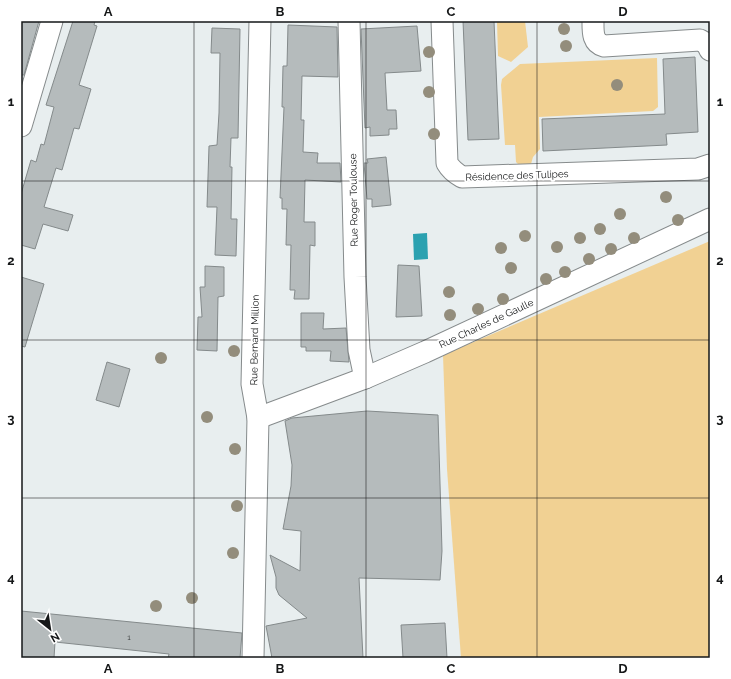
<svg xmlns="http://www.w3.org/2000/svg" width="731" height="679" viewBox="0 0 731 679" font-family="Raleway,sans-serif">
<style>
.green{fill:#f1d193}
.water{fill:#2ba1b0}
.building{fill:#b5bbbc;stroke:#848a8b}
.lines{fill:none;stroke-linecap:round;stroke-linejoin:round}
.street-casing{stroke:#868b8c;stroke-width:23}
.street{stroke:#fff;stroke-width:21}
.tree{fill:#938d7c}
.grid{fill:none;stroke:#151718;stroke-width:1;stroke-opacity:0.55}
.labels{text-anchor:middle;stroke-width:4;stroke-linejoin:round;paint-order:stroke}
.number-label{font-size:8px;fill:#3d4041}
.street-label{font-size:10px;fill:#151718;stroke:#fff}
.neatline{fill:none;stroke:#151718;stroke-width:1.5}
.grid-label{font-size:13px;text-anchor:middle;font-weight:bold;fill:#151718}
</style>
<rect width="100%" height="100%" fill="#e8eeef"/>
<!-- green -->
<g class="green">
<path d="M497 21H525L528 47 511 62 498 56Z"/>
<path d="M657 58 658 107 653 111 539 117 540 149 533 157 531 164H518L516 162 515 145H505L501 85 502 79 520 64Z"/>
<path d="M710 241V658H461L447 469 443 355Z"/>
</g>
<!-- water -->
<path class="water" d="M427 233 428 259 414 260 413 234Z"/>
<!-- building -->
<g class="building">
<path d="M21 21H39L24 75H21Z"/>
<path d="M73 21H95L94 25 97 26 79 85 91 89 79 129 74 128 62 170 56 168 44 207 73 215 68 231 43 224 35 249 21 245V194L31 160 36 162 41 144 44 145 54 107 46 105Z"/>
<path d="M463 21H494L499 139 468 140Z"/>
<path d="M288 25 337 27 338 77 302 76 301 120H304L303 152 318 153 317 163H340L341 182 305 180 304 222H315V246L310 245 309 299H294L295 290H290L291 245H286L287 209H282V198H280L284 107H282L283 66H287Z"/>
<path d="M417 26 421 71 385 73 387 110H396L397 129H389V135L370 136V127L365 128 361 29Z"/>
<path d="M212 28 240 29 238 138H231L230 167H232L231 219H237L236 256 215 255 217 207H207L209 146 217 145 219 113 220 53H211Z"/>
<path d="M695 57 698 132 666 134 667 145 543 151 542 119 665 114 663 59Z"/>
<path d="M386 157 391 205 372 207V199H367L364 163H368L367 159Z"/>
<path d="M398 265 419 266 422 316 396 317Z"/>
<path d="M205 266 224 267V296L218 297 217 351 197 350 198 317H202L200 287H205Z"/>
<path d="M21 277 44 284 25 347 21 346Z"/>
<path d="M301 313H324L323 329 346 328 349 362 330 361 331 351H306V347H301Z"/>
<path d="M107 362 130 369 119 407 96 400Z"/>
<path d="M367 411 438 415 442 551 440 580 359 578 363 658H272L266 626 307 618 279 595 276 588V577L270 555 300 571 301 531 283 529 291 486 292 465 285 421 292 418Z"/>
<path d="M21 611 242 633 240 658H168L169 654 55 642 54 658H21Z"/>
<path d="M445 623 447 658H403L401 625Z"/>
</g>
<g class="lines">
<defs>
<g id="street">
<path d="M349 21 355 277 359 350 365 378"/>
<path d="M442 21 447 163C451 170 455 173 462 177L698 169 710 165"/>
<path d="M593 21C593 31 592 43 604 46L700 40 707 44 710 50"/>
<path d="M21 126 52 21"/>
<path d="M258 418 365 378 425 352 710 219"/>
<path d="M253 658 258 418 252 384 260 21"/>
</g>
</defs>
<!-- street casing -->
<use href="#street" class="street-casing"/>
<!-- street -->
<use href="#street" class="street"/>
</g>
<!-- trees -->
<g class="tree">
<circle cx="564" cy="29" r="6"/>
<circle cx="566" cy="46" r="6"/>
<circle cx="429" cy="52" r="6"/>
<circle cx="617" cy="85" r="6"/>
<circle cx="429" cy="92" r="6"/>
<circle cx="434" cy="134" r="6"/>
<circle cx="666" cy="197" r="6"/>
<circle cx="620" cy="214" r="6"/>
<circle cx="678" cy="220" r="6"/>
<circle cx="600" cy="229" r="6"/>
<circle cx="525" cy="236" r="6"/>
<circle cx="580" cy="238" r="6"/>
<circle cx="634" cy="238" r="6"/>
<circle cx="557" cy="247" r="6"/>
<circle cx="501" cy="248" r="6"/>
<circle cx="611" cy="249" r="6"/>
<circle cx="589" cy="259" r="6"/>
<circle cx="511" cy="268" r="6"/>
<circle cx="565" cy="272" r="6"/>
<circle cx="546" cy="279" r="6"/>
<circle cx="449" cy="292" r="6"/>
<circle cx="503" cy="299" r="6"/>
<circle cx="478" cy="309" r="6"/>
<circle cx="450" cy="315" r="6"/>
<circle cx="234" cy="351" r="6"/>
<circle cx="161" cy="358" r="6"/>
<circle cx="207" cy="417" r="6"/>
<circle cx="235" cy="449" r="6"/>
<circle cx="237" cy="506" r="6"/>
<circle cx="233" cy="553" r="6"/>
<circle cx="192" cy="598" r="6"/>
<circle cx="156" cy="606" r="6"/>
</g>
<!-- grid -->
<path class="grid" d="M194 21V658M366 21V658M537 21V658M21 181H710M21 340H710M21 498H710"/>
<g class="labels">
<!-- number labels -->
<g class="number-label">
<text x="129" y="640">1</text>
</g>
<!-- street labels -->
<g class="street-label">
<text transform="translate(517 175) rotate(-2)" y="4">Résidence des Tulipes</text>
<text transform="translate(353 200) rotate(-91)" y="4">Rue Roger Toulouse</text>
<text transform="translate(486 323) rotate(-25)" y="4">Rue Charles de Gaulle</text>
<text transform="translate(254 340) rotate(-89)" y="4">Rue Bernard Million</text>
</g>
</g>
<!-- border -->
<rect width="731" height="679" fill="none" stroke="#ffffff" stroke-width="44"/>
<!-- north arrow -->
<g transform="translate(50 629) rotate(150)" stroke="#ffffff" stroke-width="3" paint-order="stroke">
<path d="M0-3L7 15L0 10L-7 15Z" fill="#151718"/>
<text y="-6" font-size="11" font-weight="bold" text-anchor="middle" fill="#151718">N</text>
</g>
<rect x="22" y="22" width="687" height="635" class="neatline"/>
<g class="grid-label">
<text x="108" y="16">A</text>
<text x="280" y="16">B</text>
<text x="451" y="16">C</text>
<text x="623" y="16">D</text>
<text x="11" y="106">1</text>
<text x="720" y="106">1</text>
<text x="11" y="265">2</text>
<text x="720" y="265">2</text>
<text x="11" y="423">3</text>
<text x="720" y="423">3</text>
<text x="11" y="582">4</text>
<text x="720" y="582">4</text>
<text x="108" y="673">A</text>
<text x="280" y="673">B</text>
<text x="451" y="673">C</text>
<text x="623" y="673">D</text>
</g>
</svg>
